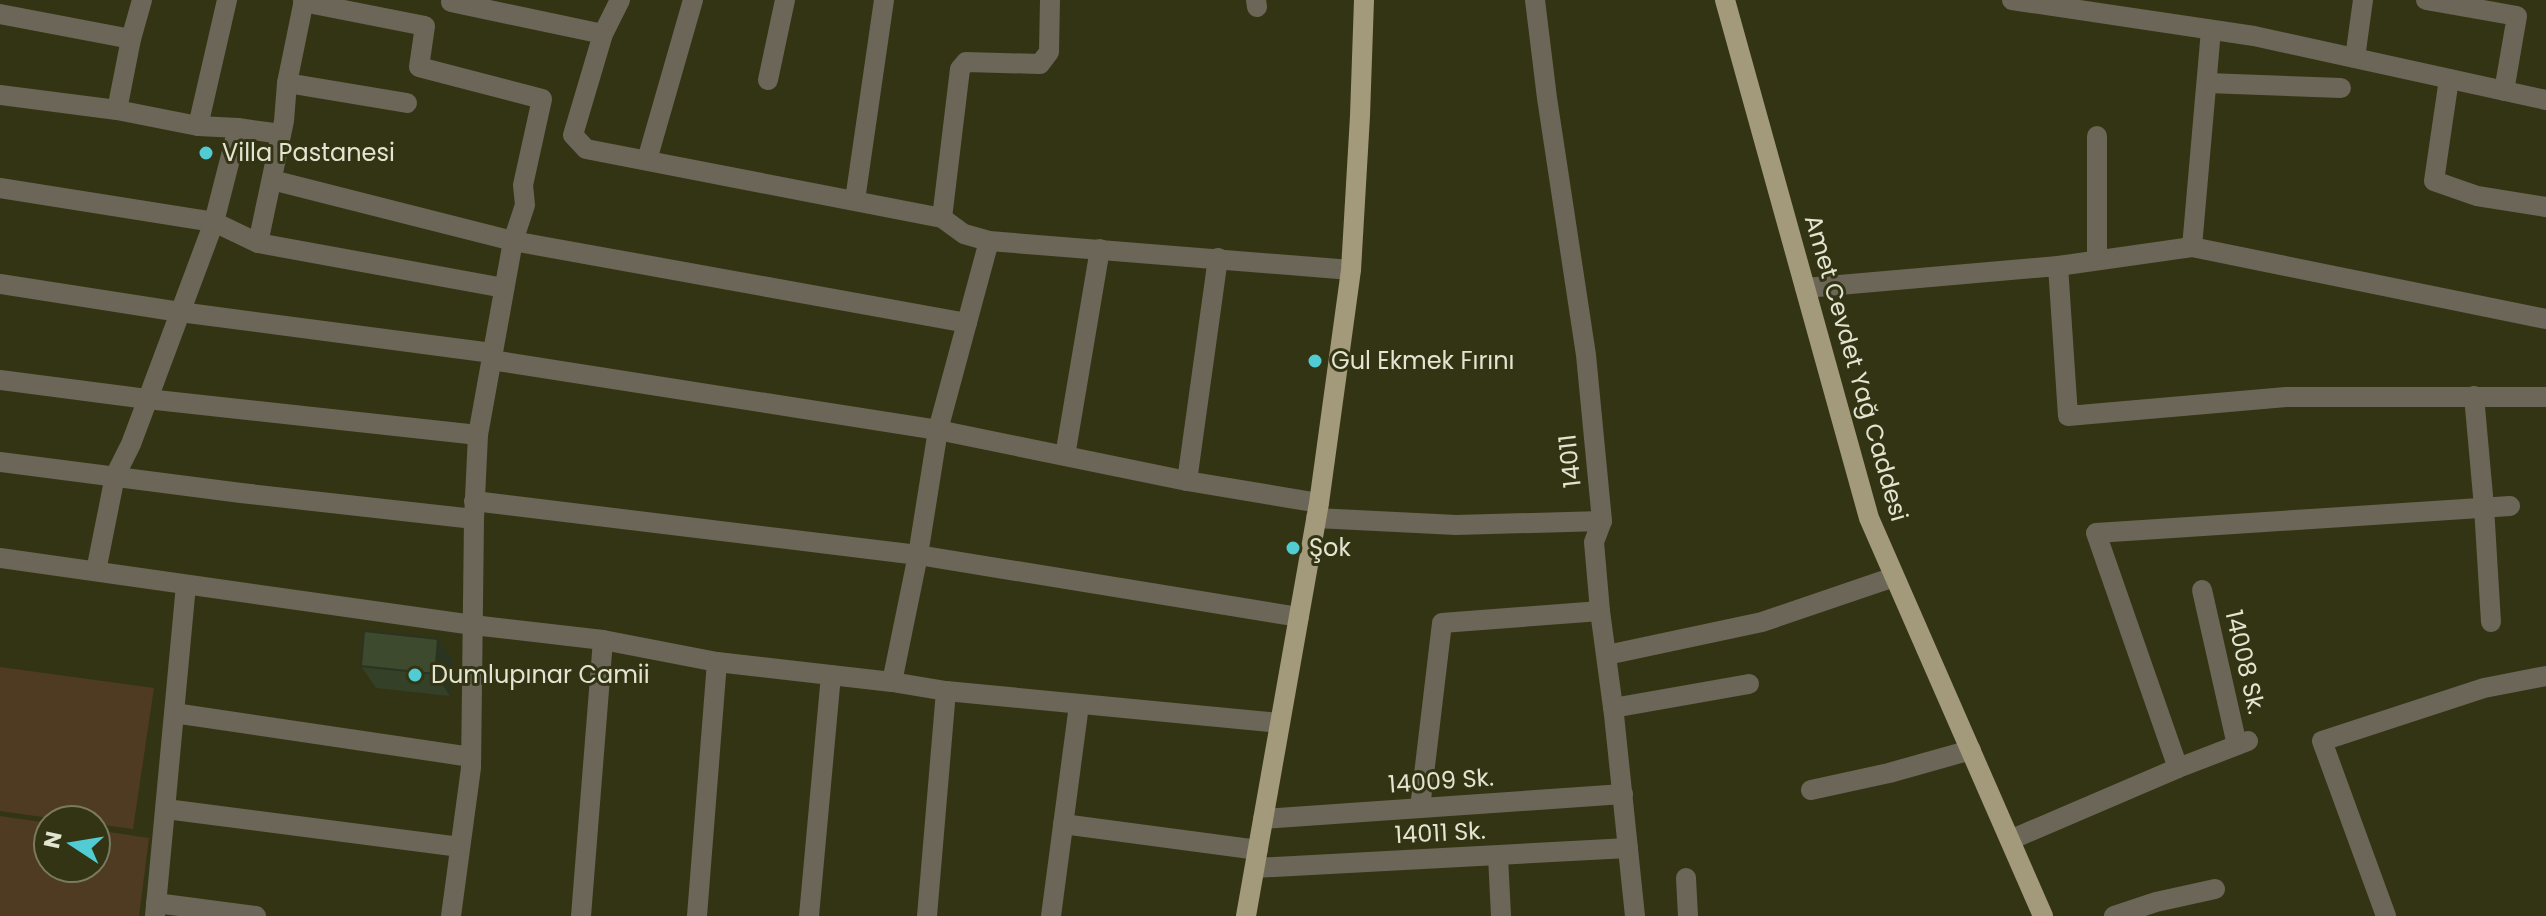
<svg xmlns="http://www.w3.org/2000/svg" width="2546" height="916" viewBox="0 0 2546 916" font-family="Poppins,sans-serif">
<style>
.green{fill:#4e3b22}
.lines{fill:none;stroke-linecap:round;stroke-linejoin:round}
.minor{stroke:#6b6657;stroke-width:20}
.major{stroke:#a3997b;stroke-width:20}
.wall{fill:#344027}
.shaded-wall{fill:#2b3420}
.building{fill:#3d4a2d;stroke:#2b3420;stroke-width:2}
.poi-dot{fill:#51ccd3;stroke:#333414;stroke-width:3}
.labels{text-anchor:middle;stroke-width:6;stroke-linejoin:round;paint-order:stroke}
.poi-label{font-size:24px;fill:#e3e4d1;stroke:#333414;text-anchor:start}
.street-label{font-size:24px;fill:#e3e4d1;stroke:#333414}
</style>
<rect width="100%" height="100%" fill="#333414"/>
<!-- green -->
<g class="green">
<path d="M0 667 154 688 133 829 96 824V820H63L0 811Z"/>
<path d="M0 816 48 823V868H96V830L149 838 139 916H0Z"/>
</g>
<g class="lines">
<!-- minor -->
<g class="minor">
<path d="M620 0 603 34 573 135 586 149 942 218 964 234 989 241 1351 270"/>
<path d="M1256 0 1257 7"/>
<path d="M1535 0 1547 98 1586 355 1602 521 1594 542 1600 611 1614 715 1635 916"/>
<path d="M2012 0 2254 36 2546 100"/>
<path d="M2426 0 2517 16 2504 91"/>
<path d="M303 2 425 26 419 67 542 99 523 185 525 205 513 241 478 435 474 519 471 768 451 916"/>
<path d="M451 2 603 34"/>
<path d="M0 14 131 39"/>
<path d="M2355 58 2363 0"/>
<path d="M2449 79 2434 181 2477 196 2546 207"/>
<path d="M768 80 785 0"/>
<path d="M287 83 407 103"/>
<path d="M2207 83 2341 88"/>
<path d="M0 95 117 110 198 126 238 128 281 134"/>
<path d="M117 110 131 39 142 0"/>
<path d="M198 126 227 0"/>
<path d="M2097 136V260"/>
<path d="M647 160 693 0"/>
<path d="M272 180 513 241 967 323"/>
<path d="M0 188 214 222 258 243 504 288"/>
<path d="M855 200 884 0"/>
<path d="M942 218 960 69 966 62 1040 64 1049 52 1050 0"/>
<path d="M258 243 284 121 287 83 304 0"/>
<path d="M2192 247 2211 30"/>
<path d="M2058 266 2068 416 2286 397H2546"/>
<path d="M0 284 180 312 492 353"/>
<path d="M1805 288 2058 266 2192 247 2546 319"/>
<path d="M491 360 938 430 1187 481 1319 503"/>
<path d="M0 380 147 399 478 435"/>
<path d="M2474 396 2484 507 2491 622"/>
<path d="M1065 456 1100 249"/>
<path d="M0 462 241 493 474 519"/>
<path d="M1187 481 1218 258"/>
<path d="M474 501 918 555 1299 617"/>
<path d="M1316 518 1456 525 1602 521"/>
<path d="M0 558 473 625 603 640 717 662 892 682 946 691 1280 723"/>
<path d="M96 571 115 476 131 444 214 222 238 128"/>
<path d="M2202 590 2237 745"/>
<path d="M1607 655 1762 622 1894 577"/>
<path d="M892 682 918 555 938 430 989 241"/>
<path d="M1613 708 1749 684"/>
<path d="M174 713 471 757"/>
<path d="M2178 768 2096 533 2510 506"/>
<path d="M1811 790 1889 773 1971 750"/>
<path d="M1420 808 1442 623 1600 611"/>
<path d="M166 809 460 847"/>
<path d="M1263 819 1623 794"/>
<path d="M1063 824 1258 850"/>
<path d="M2010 840 2178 768 2248 741"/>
<path d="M1498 856 1501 916"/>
<path d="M1255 868 1628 848"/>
<path d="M1686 878 1688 916"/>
<path d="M156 903 256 916"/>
<path d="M155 916 186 585"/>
<path d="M581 916 603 640"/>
<path d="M697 916 717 662"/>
<path d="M809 916 831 675"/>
<path d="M927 916 946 691"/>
<path d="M1051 916 1079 705"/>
<path d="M2114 916 2156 902 2215 889"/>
<path d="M2386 916 2322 741 2484 688 2546 676"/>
</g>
<!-- major -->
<g class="major">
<path d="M1725 0 1869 518 2043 916"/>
<path d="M1246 916 1319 503 1351 270 1360 116 1364 0"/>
</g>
</g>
<!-- wall -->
<path class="wall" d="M438 639 454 661 450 696 376 688 361 666Z"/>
<!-- shaded-wall -->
<path class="shaded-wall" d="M438 639 454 661 450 696 435 674Z"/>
<!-- building -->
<path class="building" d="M364 631 438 639 435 674 361 666Z"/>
<!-- markers -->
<g class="poi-dot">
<circle cx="206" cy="153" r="8"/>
<circle cx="1315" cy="361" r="8"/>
<circle cx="1293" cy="548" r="8"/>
<circle cx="415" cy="675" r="8"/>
</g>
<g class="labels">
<!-- poi labels -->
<g class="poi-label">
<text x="222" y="161">Villa Pastanesi</text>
<text x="1331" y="369">Gul Ekmek Fırını</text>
<text x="1309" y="556">Şok</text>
<text x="431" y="683">Dumlupınar Camii</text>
</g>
<!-- street labels -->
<g class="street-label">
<text transform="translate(1856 368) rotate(74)" y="8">Amet Cevdet Yağ Caddesi</text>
<text transform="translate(1570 461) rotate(-96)" y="8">14011</text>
<text transform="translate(2245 662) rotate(77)" y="8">14008 Sk.</text>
<text transform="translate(1441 781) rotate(-4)" y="8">14009 Sk.</text>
<text transform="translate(1440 833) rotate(-3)" y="8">14011 Sk.</text>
</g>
</g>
<!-- north arrow -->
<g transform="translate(72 844) rotate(282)"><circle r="38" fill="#333414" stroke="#797a60" stroke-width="2"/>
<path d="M0-6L14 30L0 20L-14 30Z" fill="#51ccd3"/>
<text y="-12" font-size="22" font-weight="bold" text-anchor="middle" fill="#e3e4d1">N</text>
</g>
</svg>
